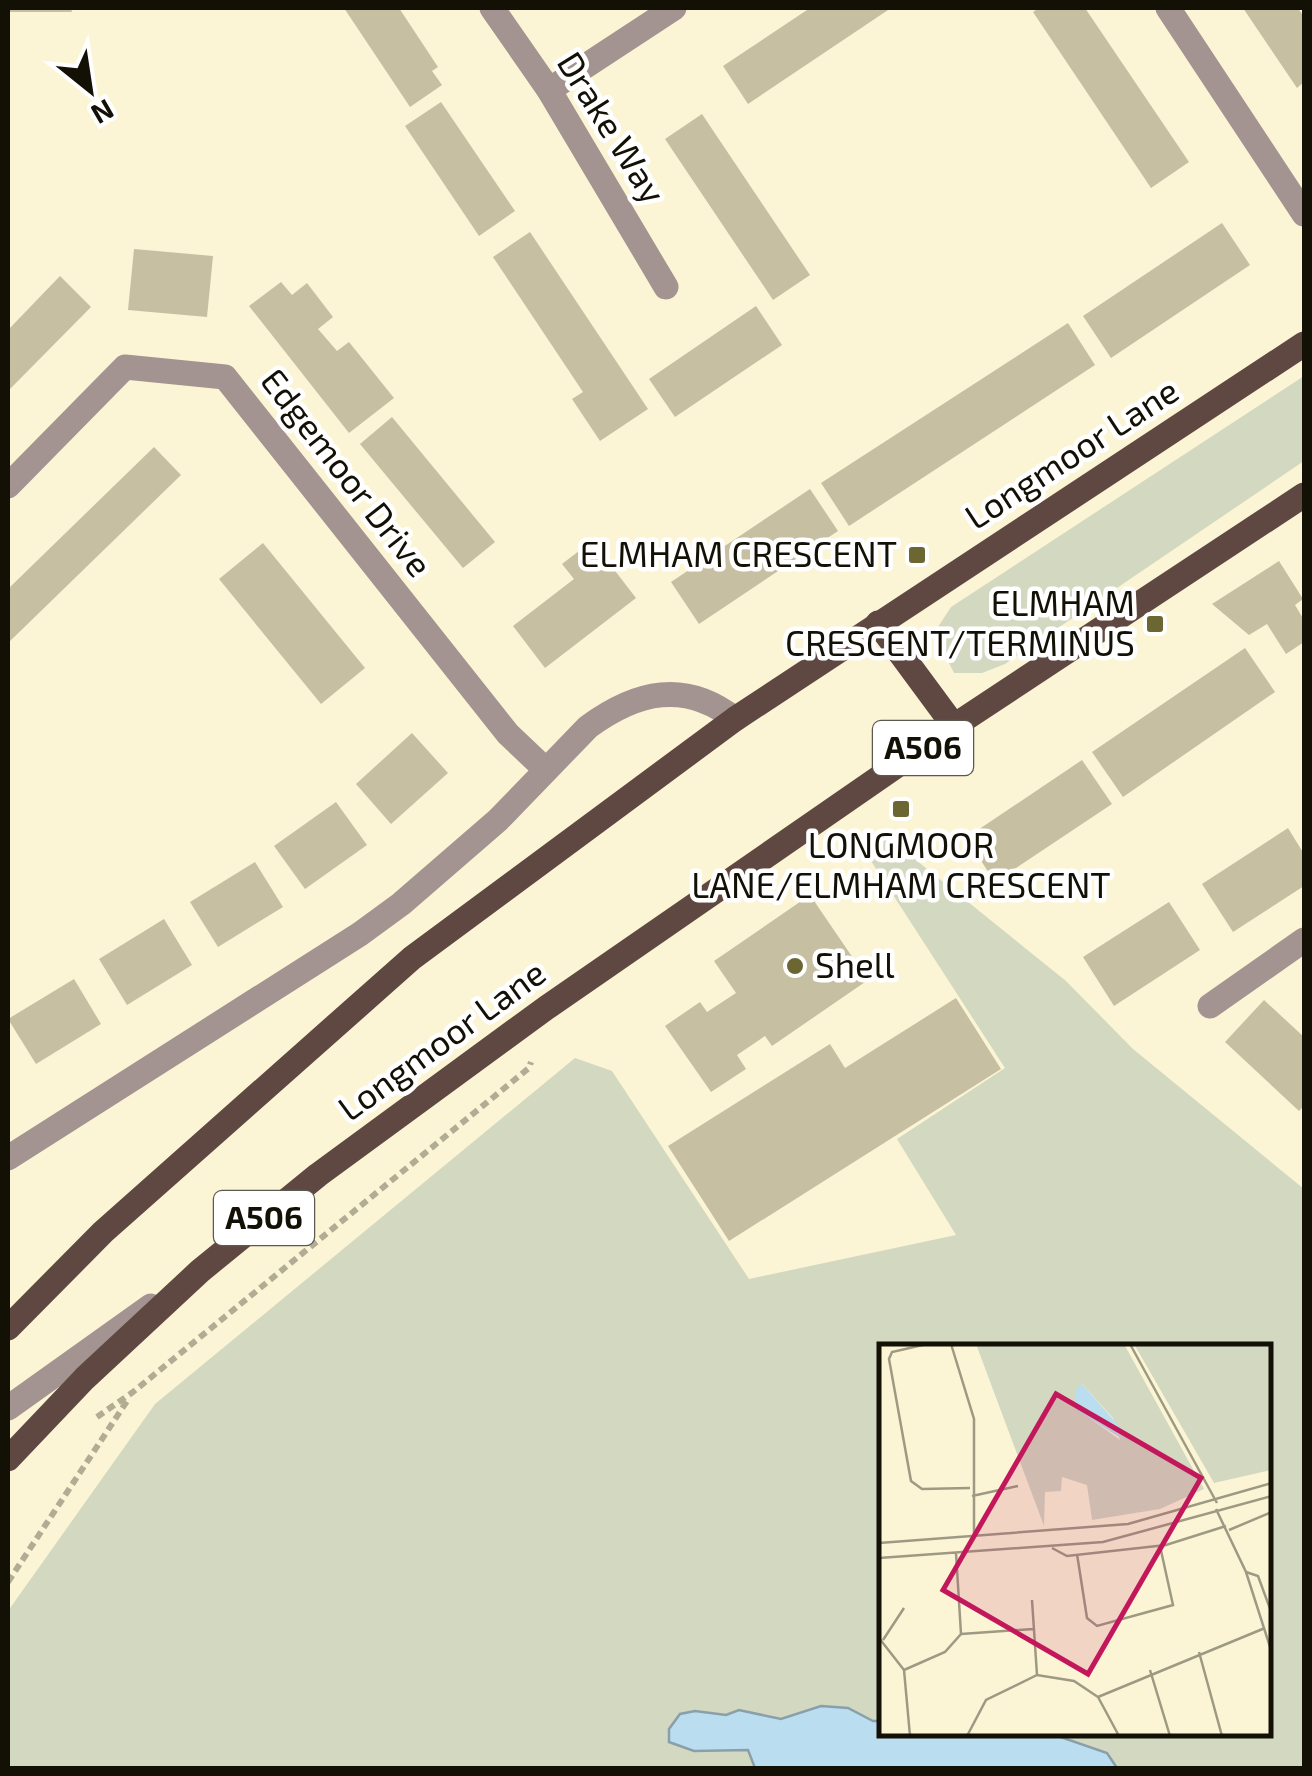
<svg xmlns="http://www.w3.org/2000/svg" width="1312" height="1776" viewBox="0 0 1312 1776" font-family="'Exo 2',sans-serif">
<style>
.green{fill:#d3d8c0}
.water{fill:#bbddf0;stroke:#89a0aa;stroke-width:2.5}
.building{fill:#c6bfa2}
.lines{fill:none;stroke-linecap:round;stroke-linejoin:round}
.path{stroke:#b1ac93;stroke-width:6;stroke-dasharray:8 5;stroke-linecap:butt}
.minor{stroke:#a39491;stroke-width:25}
.major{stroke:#604842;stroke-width:25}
.poi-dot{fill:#6c6633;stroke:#fff;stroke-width:4}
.labels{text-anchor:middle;stroke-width:9;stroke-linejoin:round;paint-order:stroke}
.shield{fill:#fff;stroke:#5a5851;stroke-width:2.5}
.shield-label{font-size:32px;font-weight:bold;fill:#131006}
.street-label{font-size:35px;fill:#131006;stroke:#fff}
.poi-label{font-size:35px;fill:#131006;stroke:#fff;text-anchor:end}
.inset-road{fill:none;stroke:#9e9983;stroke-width:2.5}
.view{fill:#c2185b;fill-opacity:0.15;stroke:#c2185b;stroke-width:5}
.inset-edge{fill:none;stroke:#131006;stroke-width:5}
</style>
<rect width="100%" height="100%" fill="#fbf5d6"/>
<!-- green -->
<g class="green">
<path d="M1304 376V461L1005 664 982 673H954L934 633 951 607Z"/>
<path d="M880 831 1066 981 1133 1049 1304 1189V1768H1117L1107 1753 1052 1734H1270V1346H882V1721H873L848 1708 821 1706 781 1719 739 1710 726 1715 695 1711 693 1751 748 1750 755 1768H8V1611L155 1404 575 1058 612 1071 749 1279 956 1235 897 1139 1005 1068 862 847Z"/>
</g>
<!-- water -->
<path class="water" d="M821 1706 848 1708 873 1721H882V1734H1052L1107 1753 1117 1768H755L748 1750 694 1751 669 1742V1729L680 1714 695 1711 726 1715 739 1710 781 1719Z"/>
<!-- building -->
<g class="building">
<path d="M8 8H71L72 12H8Z"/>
<path d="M344 8H399L438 67 432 71 442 85 410 107Z"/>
<path d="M810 8H891L748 104 723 66Z"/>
<path d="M1039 8H1085L1189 162 1151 188 1033 12Z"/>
<path d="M1243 8H1298L1304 17V82L1297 88Z"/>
<path d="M441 102 515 211 479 236 405 126Z"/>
<path d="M702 114 810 275 773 300 665 139Z"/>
<path d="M1222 223 1250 265 1111 358 1083 316Z"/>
<path d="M530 232 648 409 600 441 572 399 583 392 493 257Z"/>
<path d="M134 249 213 256 207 317 128 310Z"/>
<path d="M60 276 91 307 8 391V330Z"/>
<path d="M281 282 292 295 307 283 333 317 318 329 337 351 349 342 394 398 349 433 249 306Z"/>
<path d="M756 306 782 345 675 417 649 379Z"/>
<path d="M1068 323 1095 365 849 526 821 483Z"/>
<path d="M392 417 495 542 463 568 360 444Z"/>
<path d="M154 447 181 475 8 643V589Z"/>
<path d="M810 489 838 531 699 624 671 582Z"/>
<path d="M592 541 636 598 545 668 513 626 574 579 562 564Z"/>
<path d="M263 543 365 668 321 704 219 579Z"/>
<path d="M1279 561 1303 599 1295 605 1304 620V642L1286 654 1267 624 1249 635 1212 604Z"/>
<path d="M1245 648 1275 692 1123 797 1092 752Z"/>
<path d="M412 733 448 773 391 824 356 784Z"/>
<path d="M1082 760 1112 804 995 882 966 838Z"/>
<path d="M336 802 367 845 305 889 274 846Z"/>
<path d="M1288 828 1304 854V886L1233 932 1202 884Z"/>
<path d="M255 862 283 907 218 947 190 902Z"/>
<path d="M810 895 868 980 772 1046 765 1036 737 1055 746 1069 711 1092 665 1026 700 1002 707 1012 736 993 714 961Z"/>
<path d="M1169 902 1200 950 1114 1006 1083 957Z"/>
<path d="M164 919 192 965 127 1005 99 959Z"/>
<path d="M74 979 101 1024 36 1064 8 1019Z"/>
<path d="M956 998 1001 1069 729 1241 668 1146 830 1044 845 1068Z"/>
<path d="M1264 1000 1304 1037V1106L1299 1111 1225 1042Z"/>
</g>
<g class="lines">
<!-- path -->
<g class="path">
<path d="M97 1417 133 1392 529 1068 531 1062"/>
<path d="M8 1582 129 1398"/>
</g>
<!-- minor -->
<g class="minor">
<path d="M492 8 549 90 666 287"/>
<path d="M1168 8 1304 214"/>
<path d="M549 90 674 8"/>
<path d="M8 486 125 367 225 377 508 734 546 770"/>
<path d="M1210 1006 1304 940"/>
<path d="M8 1158 360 934 401 904 498 820 588 727C637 691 685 680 735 719"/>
<path d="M8 1408 151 1306"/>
</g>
<!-- major -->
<g class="major">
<path d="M878 623 954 726"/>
<path d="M8 1328 103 1232 412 958 735 719 1304 344"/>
<path d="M8 1459 85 1378 200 1271 318 1175 546 1008 954 726 1304 495"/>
</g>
</g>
<!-- markers -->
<g class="poi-dot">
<rect x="907" y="545" width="20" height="20" rx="5"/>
<rect x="1145" y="614" width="20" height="20" rx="5"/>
<rect x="891" y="799" width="20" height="20" rx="5"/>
<circle cx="795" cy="966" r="10"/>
</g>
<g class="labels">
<!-- shield labels -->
<g class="shield">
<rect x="873" y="721" width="100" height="54" rx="8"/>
<rect x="214" y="1191" width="100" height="54" rx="8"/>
</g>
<g class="shield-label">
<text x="923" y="759">A506</text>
<text x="264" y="1229">A506</text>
</g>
<!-- street labels -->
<g class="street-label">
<text transform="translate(611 128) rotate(58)" y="12">Drake Way</text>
<text transform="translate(1072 454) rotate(-33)" y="12">Longmoor Lane</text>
<text transform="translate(346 473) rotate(52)" y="12">Edgemoor Drive</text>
<text transform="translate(442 1041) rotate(-36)" y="12">Longmoor Lane</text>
</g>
<!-- poi labels -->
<g class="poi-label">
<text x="897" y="567">ELMHAM CRESCENT</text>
<text x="1135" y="616">ELMHAM<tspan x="1135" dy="40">CRESCENT/TERMINUS</tspan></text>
<text x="901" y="858" text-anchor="middle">LONGMOOR<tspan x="901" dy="40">LANE/ELMHAM CRESCENT</tspan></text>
<text x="815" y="978" text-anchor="start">Shell</text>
</g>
</g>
<!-- overview -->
<g transform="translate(879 1344)">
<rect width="392" height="392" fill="#fbf5d6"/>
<path d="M97 0H245L325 145 281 165 213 176 208 141 183 133 182 147 166 148 165 182ZM203 40 234 74 241 96 198 65ZM255 0H392V126L335 139Z" fill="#d3d8c0" fill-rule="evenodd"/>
<path d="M203 40 242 84 238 89 245 96 198 66 196 47Z" fill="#bbddf0"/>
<path class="inset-road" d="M48 0 13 8 10 15 32 137 43 145 91 144M72 0 95 75V192M251 0 338 159M93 152 139 142M337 165 367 228 393 309M350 186 393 168M0 199 249 180 393 139M173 204 188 212 287 201 347 182M198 210 208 274 218 282 294 261 281 202M0 214 224 198 393 152M367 228 379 232 393 270M153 256 158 331M82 290 154 285M0 294 25 326 31 392M4 296 25 264M320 308 343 392M25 326 66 308 82 290 77 209M271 326 291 392M219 353 386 284M88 392 107 356 158 331 195 337 219 353 240 392"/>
<path class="view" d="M177 50 322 134 209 330 64 246Z"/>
<rect width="392" height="392" class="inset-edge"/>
</g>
<!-- border -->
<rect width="1312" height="1776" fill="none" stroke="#131006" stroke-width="20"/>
<!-- north arrow -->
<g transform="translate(90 90) rotate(150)" stroke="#ffffff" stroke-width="8" paint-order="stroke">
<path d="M0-8L18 38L0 25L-18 38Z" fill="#131006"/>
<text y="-15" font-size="28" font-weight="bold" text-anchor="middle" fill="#131006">N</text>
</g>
</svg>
